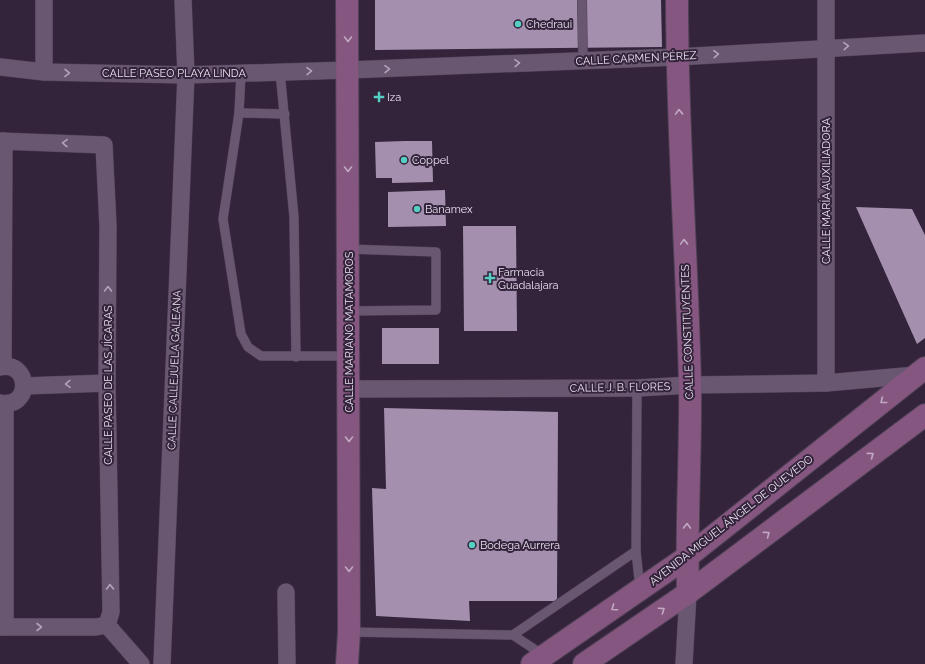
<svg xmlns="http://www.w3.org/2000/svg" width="925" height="664" viewBox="0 0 925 664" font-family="Raleway,sans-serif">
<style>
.building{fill:#a490ae}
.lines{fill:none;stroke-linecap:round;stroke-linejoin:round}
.lane-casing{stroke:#4d3f54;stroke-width:10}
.street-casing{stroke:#4d3f54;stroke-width:18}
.secondary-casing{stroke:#4d3f54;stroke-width:24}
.lane{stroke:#695772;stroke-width:9}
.street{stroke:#695772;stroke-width:17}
.secondary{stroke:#85567f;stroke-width:22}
.oneway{stroke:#c2a9c3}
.oneway2{stroke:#b0a3b8}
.poi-dot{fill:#56cec3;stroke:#33233b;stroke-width:1.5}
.labels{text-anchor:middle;stroke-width:4;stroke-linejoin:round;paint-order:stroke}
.poi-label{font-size:11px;fill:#ebe1f1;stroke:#33233b;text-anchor:start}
.street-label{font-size:11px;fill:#ebe1f1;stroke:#33233b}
</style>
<rect width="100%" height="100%" fill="#33233b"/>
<!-- building -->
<g class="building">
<path d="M375 0H661L662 47 375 50Z"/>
<path d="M405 141H432L433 182 392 183V178H376L375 142Z"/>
<path d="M445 190 446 226 388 227V192Z"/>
<path d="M856 207 912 209 925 235V338L917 344Z"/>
<path d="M463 226H516L517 331H464Z"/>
<rect x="382" y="328" width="57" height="36"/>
<path d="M384 408 558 412 557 601H469L470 621 376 616 372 488 386 489Z"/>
</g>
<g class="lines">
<defs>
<g id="lane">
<path d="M582 0 583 60"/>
<path d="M280 72 294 217 296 357"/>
<path d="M241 73 239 113 223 219 241 334 248 347 261 356H348"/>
<path d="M239 113 285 114"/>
<path d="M348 311 436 310V252L348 249"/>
<path d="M636 551 640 589"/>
<path d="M349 632 513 635 543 655"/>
<path d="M513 635 636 551 637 388"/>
</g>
<g id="street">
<path d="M44 0V72"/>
<path d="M0 67 44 72 186 75 348 70 677 57 925 43"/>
<path d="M0 141 104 145 108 226 107 383 111 612 107 625"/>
<path d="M3 366 4 141"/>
<path d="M0 367C30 360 33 409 0 403"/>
<path d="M826 383V0"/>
<path d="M24 386 107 383"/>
<path d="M349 389 637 388 690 385 826 383 916 375"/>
<path d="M5 404V627"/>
<path d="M286 592 287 664"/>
<path d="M107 625 141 664"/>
<path d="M0 627H96L107 625"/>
<path d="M162 664 186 75 183 0"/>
<path d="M684 664 688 593"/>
</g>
<g id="secondary">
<path d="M677 0C677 128 687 256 690 384 691 454 686 523 688 593"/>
<path d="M347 664 349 632 347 0"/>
<path d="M532 664 687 557 925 368"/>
<path d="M584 664 688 593 925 415"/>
</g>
</defs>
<!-- lane casing -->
<use href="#lane" class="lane-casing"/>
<!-- street casing -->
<use href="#street" class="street-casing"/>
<!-- secondary casing -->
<use href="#secondary" class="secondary-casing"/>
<!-- lane -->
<use href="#lane" class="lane"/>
<!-- street -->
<use href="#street" class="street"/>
<!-- secondary -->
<use href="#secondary" class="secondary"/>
</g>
<!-- one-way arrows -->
<defs><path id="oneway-chevron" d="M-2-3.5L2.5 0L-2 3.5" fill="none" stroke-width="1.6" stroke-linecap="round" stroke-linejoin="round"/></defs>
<g class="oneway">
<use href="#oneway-chevron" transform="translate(348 39) rotate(90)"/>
<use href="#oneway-chevron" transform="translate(679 112) rotate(-92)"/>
<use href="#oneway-chevron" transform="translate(348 169) rotate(90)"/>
<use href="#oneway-chevron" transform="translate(684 242) rotate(-92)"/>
<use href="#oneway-chevron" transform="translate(883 401) rotate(142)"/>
<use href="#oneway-chevron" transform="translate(349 439) rotate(90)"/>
<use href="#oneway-chevron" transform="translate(871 455) rotate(-37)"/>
<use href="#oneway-chevron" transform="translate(687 526) rotate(-89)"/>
<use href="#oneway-chevron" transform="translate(767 534) rotate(-37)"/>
<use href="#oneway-chevron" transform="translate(349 569) rotate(90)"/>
<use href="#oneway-chevron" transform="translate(614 608) rotate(145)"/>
<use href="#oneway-chevron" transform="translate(662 610) rotate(-34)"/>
</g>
<g class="oneway2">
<use href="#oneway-chevron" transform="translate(846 46) rotate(-3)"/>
<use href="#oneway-chevron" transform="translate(716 54) rotate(-4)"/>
<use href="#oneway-chevron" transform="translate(517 63) rotate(-2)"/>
<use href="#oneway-chevron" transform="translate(387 69) rotate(-2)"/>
<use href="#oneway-chevron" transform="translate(309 71) rotate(-1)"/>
<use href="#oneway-chevron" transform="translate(67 73) rotate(1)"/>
<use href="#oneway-chevron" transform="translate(65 143) rotate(-178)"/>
<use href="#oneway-chevron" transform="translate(108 289) rotate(-89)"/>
<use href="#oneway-chevron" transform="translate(68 384) rotate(178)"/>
<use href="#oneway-chevron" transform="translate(110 587) rotate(-91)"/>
<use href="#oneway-chevron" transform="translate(39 627)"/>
</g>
<!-- markers -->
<g class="poi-dot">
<circle cx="518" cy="24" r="4"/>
<path d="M377 91h4v4h4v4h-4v4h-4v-4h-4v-4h4z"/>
<circle cx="404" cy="160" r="4"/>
<circle cx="417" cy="209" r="4"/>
<path d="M488 272h4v4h4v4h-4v4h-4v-4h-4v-4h4z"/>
<circle cx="472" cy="545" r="4"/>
</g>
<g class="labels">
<!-- poi labels -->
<g class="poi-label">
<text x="526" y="28">Chedraui</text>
<text x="387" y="101">Iza</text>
<text x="412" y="164">Coppel</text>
<text x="425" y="213">Banamex</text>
<text x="498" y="276">Farmacia<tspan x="498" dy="13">Guadalajara</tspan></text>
<text x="480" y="549">Bodega Aurrera</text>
</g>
<!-- street labels -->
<g class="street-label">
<text transform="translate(636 58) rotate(-3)" y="4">CALLE CARMEN PÉREZ</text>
<text x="174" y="77">CALLE PASEO PLAYA LINDA</text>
<text transform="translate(826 191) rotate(-90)" y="4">CALLE MARÍA AUXILIADORA</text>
<text transform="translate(349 332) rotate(-90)" y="4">CALLE MARIANO MATAMOROS</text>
<text transform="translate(687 332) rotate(-92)" y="4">CALLE CONSTITUYENTES</text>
<text transform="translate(174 370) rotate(-88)" y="4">CALLE CALLEJUELA GALEANA</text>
<text transform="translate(108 385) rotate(-90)" y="4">CALLE PASEO DE LAS JÍCARAS</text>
<text transform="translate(620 387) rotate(-1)" y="4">CALLE J. B. FLORES</text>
<text transform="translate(731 520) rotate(-38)" y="4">AVENIDA MIGUEL ÁNGEL DE QUEVEDO</text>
</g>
</g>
</svg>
